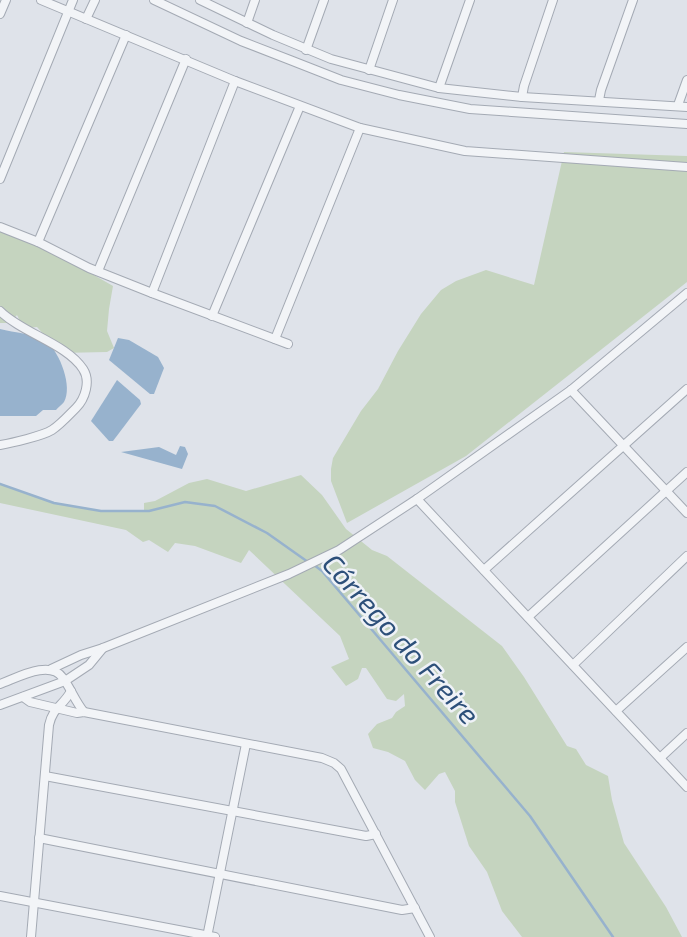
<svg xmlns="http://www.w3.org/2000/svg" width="687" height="937" viewBox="0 0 687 937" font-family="'Exo 2',sans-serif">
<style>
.green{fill:#c5d4bf}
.water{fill:#97b2cd}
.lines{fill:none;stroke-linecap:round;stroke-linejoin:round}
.stream{stroke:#97b2cd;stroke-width:2.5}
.minor-casing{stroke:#a4aab4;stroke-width:10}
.minor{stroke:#f2f4f7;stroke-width:8}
.labels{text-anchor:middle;stroke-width:5;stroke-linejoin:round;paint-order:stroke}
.water-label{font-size:28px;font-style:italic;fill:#2d507a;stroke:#eff2f7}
</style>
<rect width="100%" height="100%" fill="#dfe3ea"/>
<!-- green -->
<g class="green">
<path d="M564 152 687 156V282L466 456 347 523 331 481V469L333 458 361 411 378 389 398 351 421 314 441 290 456 281 486 270 534 285Z"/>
<path d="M0 229 38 243 113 286 109 309 107 331 114 348 107 352 60 353 48 343 47 338 37 327 28 328 21 323 17 315 10 323H0Z"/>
<path d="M301 475 322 495 346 529 372 550 387 556 502 646 524 677 567 746 576 749 586 765 608 776 612 800 624 843 666 907 682 937H522L502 911 487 872 469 846 455 802V791L445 772 439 774 425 790 415 780 405 761 388 752 373 748 368 734 377 724 392 718 396 712 405 706 404 694 396 701 387 699 366 668H362L358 679 346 686 331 667 349 659 340 636 249 550 241 563 195 546 175 543 168 552 149 540 143 542 126 530 0 503V484L54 503 101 511H144V503L155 501 189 483 207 479 246 491Z"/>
</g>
<!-- water -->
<g class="water">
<path d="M0 329C14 333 35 333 47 342 60 353 73 387 64 402 62 405 58 407 56 410H43L36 416H0Z"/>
<path d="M118 338 129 340 158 357 164 368 154 394H150L109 360Z"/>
<path d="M117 380 140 400 141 404 113 441H109L91 421Z"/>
<path d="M180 446 185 447 188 454 182 469 121 452 159 447 176 455Z"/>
</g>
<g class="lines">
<!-- stream -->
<g class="stream">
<path d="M0 484 54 503 101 511H149L185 502 215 506 267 533 308 562"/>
<path d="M314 565 322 571 530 816 613 937"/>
</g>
<defs>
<g id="minor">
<path d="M41 0 235 81 360 128 465 151 687 167"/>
<path d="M154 0 241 41 290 60 341 80 399 95 470 109 687 124"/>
<path d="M200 0 273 35 331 59 439 88 522 97 687 107"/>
<path d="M0 14 6 0"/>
<path d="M86 19 95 0"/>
<path d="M247 23 255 0"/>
<path d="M306 50 324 0"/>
<path d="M369 70 393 0"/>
<path d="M439 88 470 0"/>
<path d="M522 97 524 86 553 0"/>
<path d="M599 100 601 90 633 0"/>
<path d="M678 105 687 80"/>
<path d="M0 179 73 0"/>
<path d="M0 227 38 242 89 268 152 293 288 344"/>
<path d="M38 242 126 35"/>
<path d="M98 271 186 59"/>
<path d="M152 293 235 81"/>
<path d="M0 311C22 333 67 344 83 369 91 381 85 399 76 408 69 415 60 425 52 430 42 436 12 443 0 445"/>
<path d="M212 316 300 106"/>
<path d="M275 339 360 128"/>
<path d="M571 390 687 513"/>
<path d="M417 499 687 787"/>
<path d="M484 570 687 389"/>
<path d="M528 617 687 472"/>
<path d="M573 665 687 556"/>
<path d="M51 669 81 655 103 648 289 574 339 550 417 499 571 390 687 293"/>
<path d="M0 684C17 678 50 659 63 678 71 689 75 701 84 712"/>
<path d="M23 697 30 702 77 713 84 712 322 758 334 763 341 769 430 937"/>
<path d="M0 705 65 681 89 665 103 648"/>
<path d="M616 711 687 647"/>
<path d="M660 758 687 733"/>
<path d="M45 776 366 836 376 834"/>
<path d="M39 838 402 910 415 908"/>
<path d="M0 896 215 937"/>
<path d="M31 937 49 725C53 707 63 706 71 691"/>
<path d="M207 937 246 744"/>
</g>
</defs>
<!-- minor casing -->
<use href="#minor" class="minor-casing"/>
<!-- minor -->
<use href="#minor" class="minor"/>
</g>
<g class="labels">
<!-- water labels -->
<g class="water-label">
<text transform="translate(401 639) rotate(48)" y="10">Córrego do Freire</text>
</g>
</g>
</svg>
